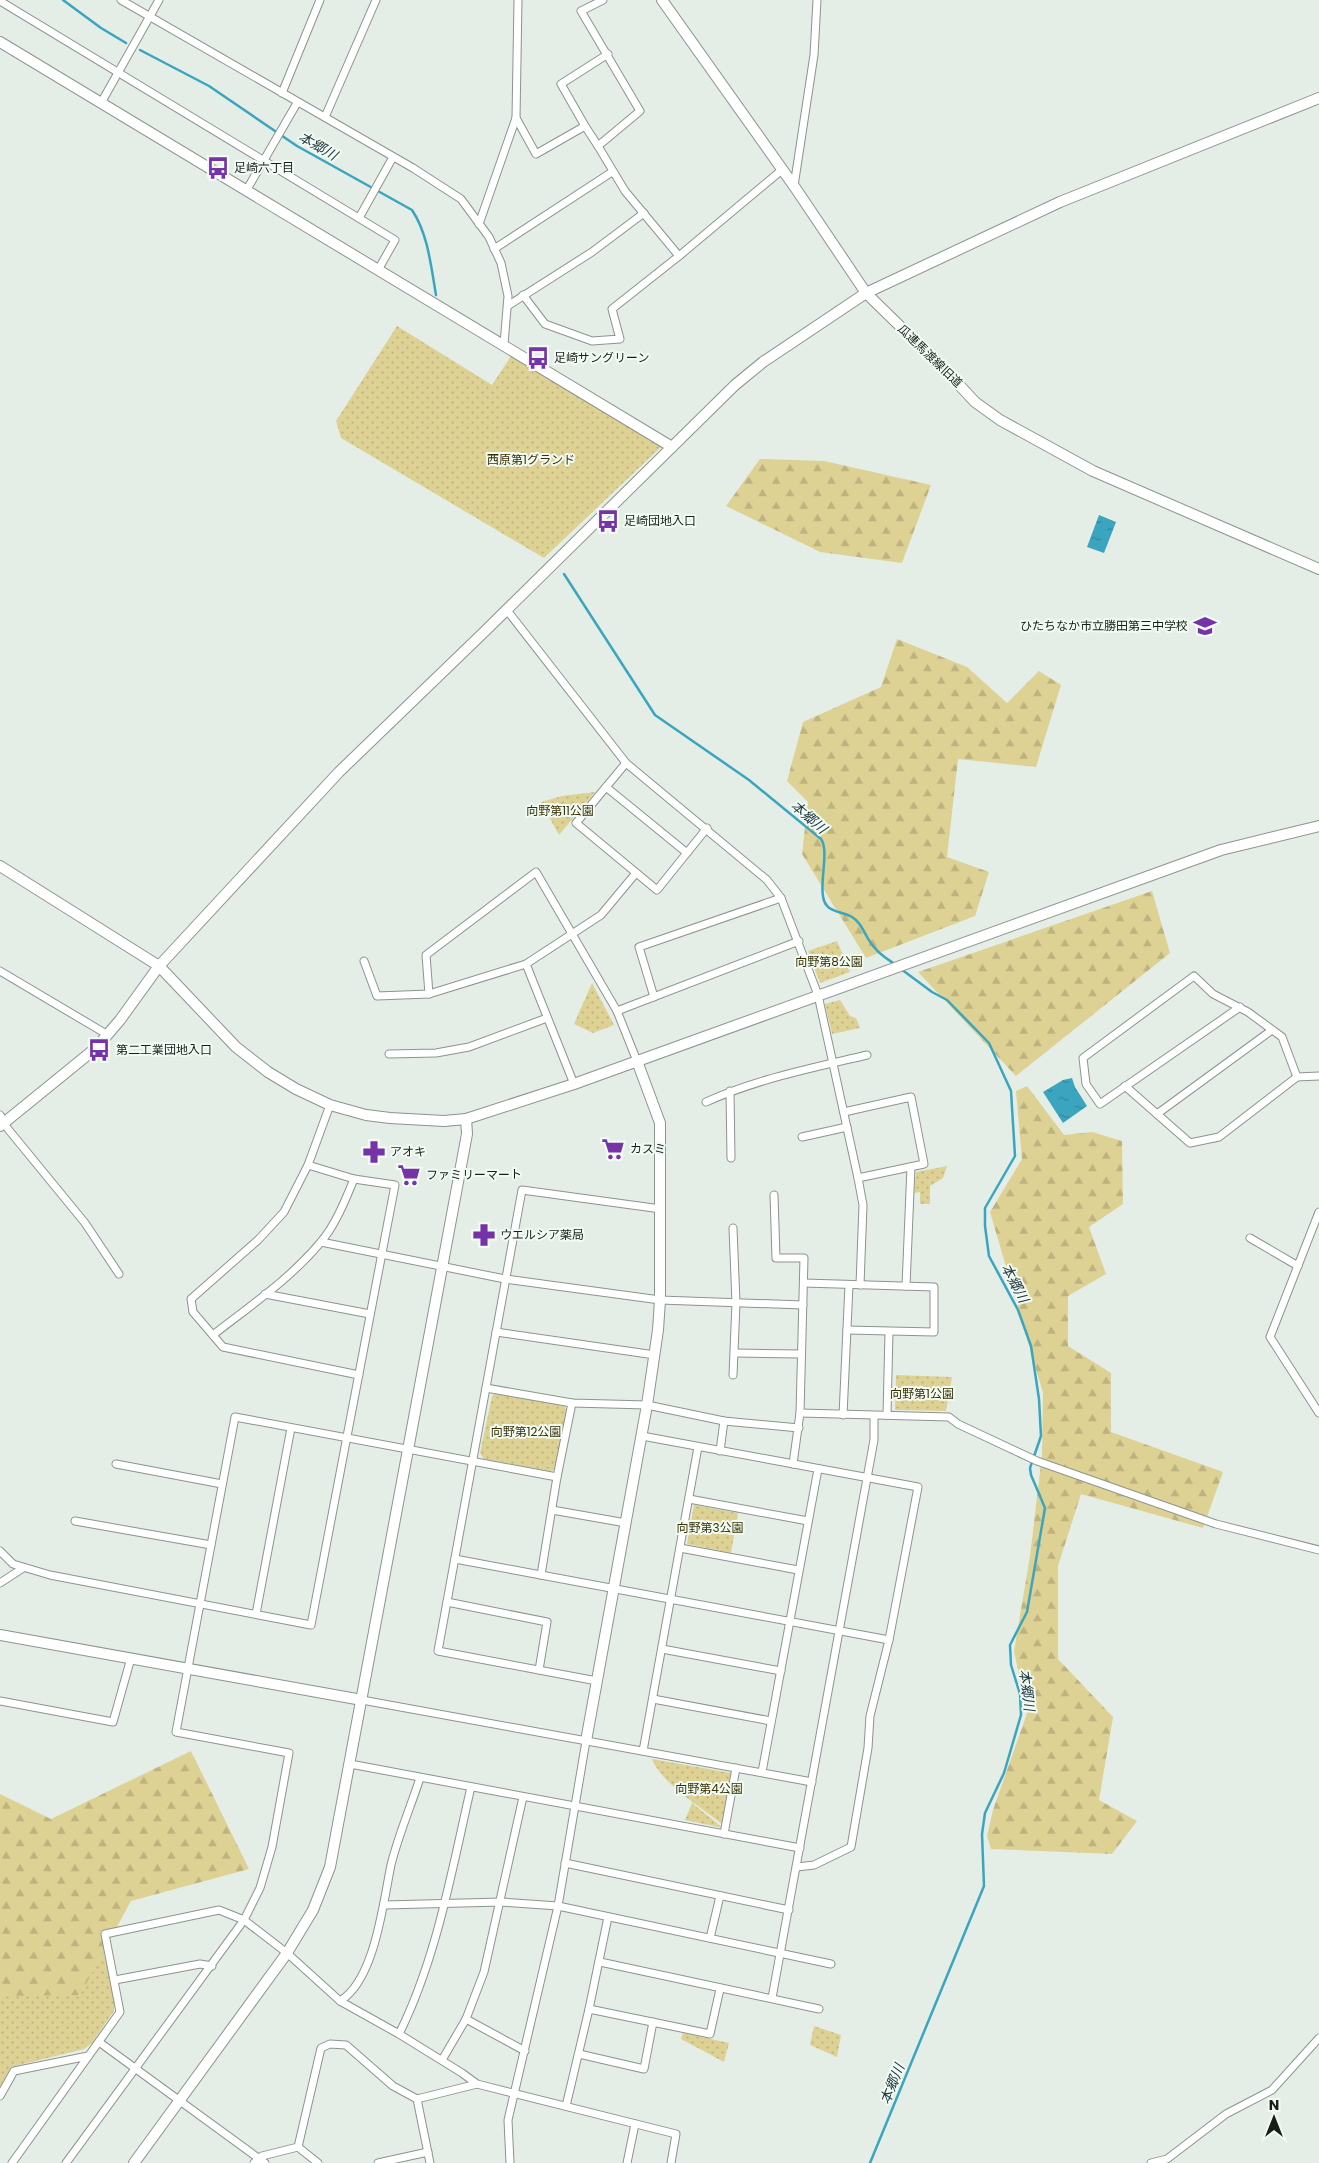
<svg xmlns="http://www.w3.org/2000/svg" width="1319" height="2163" viewBox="0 0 1319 2163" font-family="Poppins,'Noto Sans JP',sans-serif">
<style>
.grass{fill:url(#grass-dots)}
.forest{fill:url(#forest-firs)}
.water{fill:url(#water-ripples)}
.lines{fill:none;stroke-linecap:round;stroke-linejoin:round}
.stream{stroke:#3ba5bf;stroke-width:2.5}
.street-casing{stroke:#8b948e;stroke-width:9}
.secondary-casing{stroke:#8b948e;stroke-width:12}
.street{stroke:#fff;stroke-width:7}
.secondary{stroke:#fff;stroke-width:10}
.labels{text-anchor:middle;stroke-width:4;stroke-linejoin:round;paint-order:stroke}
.poi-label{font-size:12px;fill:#1a1e1b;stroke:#f1fbf4;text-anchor:start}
.street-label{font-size:12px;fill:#1a1e1b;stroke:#f1fbf4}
.park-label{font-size:12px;fill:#3a3102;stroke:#f1fbf4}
.water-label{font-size:14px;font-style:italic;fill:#233a41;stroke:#f1fbf4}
</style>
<defs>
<pattern id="grass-dots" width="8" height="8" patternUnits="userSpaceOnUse" patternTransform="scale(1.25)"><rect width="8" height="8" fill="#ded194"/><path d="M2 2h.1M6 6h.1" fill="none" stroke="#beb37f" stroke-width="1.8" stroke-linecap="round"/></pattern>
<pattern id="forest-firs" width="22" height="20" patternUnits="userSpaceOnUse" patternTransform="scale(1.25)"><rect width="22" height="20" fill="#ded194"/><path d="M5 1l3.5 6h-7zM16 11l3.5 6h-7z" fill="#beb37f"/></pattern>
<pattern id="water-ripples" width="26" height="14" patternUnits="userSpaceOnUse" patternTransform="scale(1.25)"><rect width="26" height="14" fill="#3ba5bf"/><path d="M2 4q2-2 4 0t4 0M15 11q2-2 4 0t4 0" fill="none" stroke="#31869a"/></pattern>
</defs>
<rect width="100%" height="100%" fill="#e4eee7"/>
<!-- grass -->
<g class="grass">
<path d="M397 326 492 385 511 356 661 447 544 558 341 438 336 421Z"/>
<path d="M595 792 559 835 541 802 562 796Z"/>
<path d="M837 941 850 972 820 983 808 951Z"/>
<path d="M592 983 614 1025 593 1033 574 1024Z"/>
<path d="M840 1000 850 1016 856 1018 860 1028 832 1034 825 1004Z"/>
<path d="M947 1166 943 1178 930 1186V1204H920V1192L914 1193 916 1172Z"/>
<path d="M896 1375 952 1377 946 1411 895 1410Z"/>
<path d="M496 1392 564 1406 568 1412 557 1469 550 1471 484 1459 480 1453 492 1396Z"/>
<path d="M694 1505 738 1513 731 1553 687 1544Z"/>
<path d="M652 1759 731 1773 722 1824C700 1806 662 1784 652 1759Z"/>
<path d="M692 1803 723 1828 685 1820Z"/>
<path d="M97 1924 115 2000 114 2011 92 2043 84 2049 11 2067 0 2087V1939Z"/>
<path d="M814 2026 841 2035 837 2057 810 2045Z"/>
<path d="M683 2033 729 2043 724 2062 681 2039Z"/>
</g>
<!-- forest -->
<g class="forest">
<path d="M760 459 824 461 931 485 902 563 820 552 726 506Z"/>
<path d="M897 639 967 667 1007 703 1039 671 1061 685 1036 767 958 759 947 857 989 872 975 916 866 958 802 854 808 802 787 781 803 722 881 687Z"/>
<path d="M1152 891 1170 953 1016 1076 918 972Z"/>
<path d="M1027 1086 1064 1135 1092 1132 1122 1141 1123 1204 1089 1227 1106 1274 1068 1296V1346L1111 1373V1432L1223 1472 1203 1528 1081 1494 1058 1566V1659L1113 1717 1099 1800 1137 1821 1112 1854 991 1849 987 1836 993 1810 1027 1713 1014 1651 1030 1556 1042 1455 1043 1393 990 1212 1022 1159 1016 1091Z"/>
<path d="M191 1751 249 1869 131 1901 80 1995 0 1996V1794L51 1819Z"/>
</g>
<!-- water -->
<g class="water">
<path d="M1099 515 1116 522 1104 553 1087 547Z"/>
<path d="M1072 1078 1075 1087 1087 1106 1063 1123 1043 1092 1063 1080Z"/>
</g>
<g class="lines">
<!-- stream -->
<g class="stream">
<path d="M63 0 101 28 126 43"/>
<path d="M140 50 209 86 297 146 412 210C428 234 431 266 436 295"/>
<path d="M564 574 655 715 749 780 821 839C829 850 820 880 823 896 825 913 840 910 852 917 863 923 866 940 875 948 880 955 889 960 896 965"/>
<path d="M870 2163 984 1886 982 1834 985 1813 1004 1773 1021 1715 1020 1694 1011 1665 1010 1645 1027 1612 1045 1508 1031 1475 1030 1468 1041 1436 1039 1399 1031 1346 1018 1310 989 1256 985 1226V1208L1015 1156 1011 1091 989 1043 947 1000 932 992 901 969"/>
</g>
<defs>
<g id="street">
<path d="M121 0 413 168 461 199 489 237 501 263 508 296 504 344"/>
<path d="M603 0 581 11 640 111 598 146 625 191 679 256 783 169"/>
<path d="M0 1 395 240 378 270"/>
<path d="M282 93 320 0"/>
<path d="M101 103 159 0"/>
<path d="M325 117 376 0"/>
<path d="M516 118 536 154 585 126 561 84 608 54"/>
<path d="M585 126 598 146"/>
<path d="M794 186 814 55 817 0"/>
<path d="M246 191 297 103"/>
<path d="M359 218 393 157"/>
<path d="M479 224 516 118 518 0"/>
<path d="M494 249 612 172"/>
<path d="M523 295 545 324 592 341 620 339 612 309 679 256"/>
<path d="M509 305 592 252 644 213"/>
<path d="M506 609 626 763 767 880 781 898 818 995 858 1178 863 1205 860 1285"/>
<path d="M626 763 576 823 657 890 707 828"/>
<path d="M606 787 687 853"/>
<path d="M364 961 377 996 429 994 526 964 601 915 636 873"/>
<path d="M526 964 574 1084"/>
<path d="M0 971 108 1035"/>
<path d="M429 994 426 955 536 872 617 1011 637 1061"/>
<path d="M654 997 639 947 781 898"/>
<path d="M1240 1007 1100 1104 1086 1084 1083 1058 1194 976 1213 994 1248 1012 1282 1037 1297 1077 1319 1076"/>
<path d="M617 1011 799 941"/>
<path d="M389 1054 436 1053 469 1047 547 1018"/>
<path d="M1125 1086 1190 1143 1219 1137 1297 1077"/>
<path d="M730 1091 731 1158"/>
<path d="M706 1102C757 1079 812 1068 867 1055"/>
<path d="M844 1112 911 1097 924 1164 858 1178"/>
<path d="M1157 1114 1272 1030"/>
<path d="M0 1115 8 1129 85 1223 119 1274"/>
<path d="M802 1137 847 1127"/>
<path d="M308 1165 330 1105"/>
<path d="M774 1195 776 1258H804L800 1413 793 1464"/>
<path d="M1319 1212 1270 1337 1319 1413"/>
<path d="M733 1228 736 1303 733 1375"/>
<path d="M1250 1238 1298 1266"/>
<path d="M321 1242 505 1279 660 1300 803 1305"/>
<path d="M804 1283 934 1287V1332L847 1330"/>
<path d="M906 1286 911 1167"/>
<path d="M265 1294 370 1314"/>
<path d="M496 1332 655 1355"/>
<path d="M213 1335C250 1306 290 1279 320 1243 335 1226 345 1201 354 1179"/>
<path d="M735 1353 801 1354"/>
<path d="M486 1388 572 1403 647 1405 724 1421 799 1428"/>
<path d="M800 1413 949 1417 958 1424 1037 1461 1216 1524 1319 1550"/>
<path d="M843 1415 849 1285"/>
<path d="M887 1415 889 1332"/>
<path d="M642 1436 918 1487 889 1640 870 1716 868 1748 851 1847 814 1865 797 1867"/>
<path d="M720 1451 724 1421"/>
<path d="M116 1464 222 1484"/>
<path d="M689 1499 808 1521"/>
<path d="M552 1510 626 1523"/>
<path d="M75 1521 211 1545"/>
<path d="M680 1548 798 1570"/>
<path d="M0 1551 13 1564 50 1575 311 1625 395 1185 354 1179 308 1165 284 1212 258 1240 191 1299 193 1312 223 1347 359 1375"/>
<path d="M455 1559 889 1640"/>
<path d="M541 1575 557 1477 572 1403"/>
<path d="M0 1583 23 1568"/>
<path d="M447 1602 547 1622 539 1670"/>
<path d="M256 1614 291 1428"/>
<path d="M662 1649 781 1671"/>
<path d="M597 1681 438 1651 522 1190 661 1209"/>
<path d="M653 1699 771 1721"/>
<path d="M362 1700 812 1782"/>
<path d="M0 1701 113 1722 131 1658"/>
<path d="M643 1751 698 1447"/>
<path d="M350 1764 800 1848"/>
<path d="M762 1772 818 1469"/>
<path d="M724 1834 736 1768"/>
<path d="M565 1863 789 1910"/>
<path d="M385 1905 501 1902 558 1906 831 1964"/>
<path d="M710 1938 720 1896"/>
<path d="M600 1962 819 2009"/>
<path d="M115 1980 200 1964 212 1966"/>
<path d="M772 1998 874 1440V1416"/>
<path d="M340 2001C375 1980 383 1903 391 1865 398 1836 411 1806 420 1778"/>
<path d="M589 2009 710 2034 720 1989"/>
<path d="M466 2019 525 2051"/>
<path d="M399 2034C437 1958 452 1869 471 1787"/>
<path d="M99 2042 265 2163"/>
<path d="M579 2054 644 2069 653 2022"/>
<path d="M442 2060 466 2019 484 1972 523 1797"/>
<path d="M0 2096 14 2071 88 2056"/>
<path d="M417 2099 430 2163"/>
<path d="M566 2106 589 2009 608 1917"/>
<path d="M298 2147 318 2163"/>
<path d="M12 2163 120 2012 105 1934 219 1910 244 1920 287 1953 340 2001 399 2034 462 2073 477 2084 676 2134 671 2163"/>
<path d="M66 2163 244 1920 260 1888 272 1847 289 1753 176 1732 235 1417 557 1477"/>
<path d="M254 2163 262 2156 298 2147 321 2048 330 2044 346 2045 393 2086 417 2099 477 2084"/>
<path d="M378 2163 428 2152"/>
<path d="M510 2163 508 2120 558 1906 586 1741"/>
<path d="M627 2163 635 2124"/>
<path d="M1151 2163 1167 2159 1226 2114 1272 2090 1319 2038"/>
</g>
<g id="secondary">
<path d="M662 0 794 186 866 293 949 374 975 402 1000 420 1093 471 1319 569"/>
<path d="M0 42 672 447"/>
<path d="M0 866 159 966 236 1047 268 1072 296 1089 330 1105 366 1115 390 1118 444 1121 466 1119 574 1084 1221 850 1319 826"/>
<path d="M0 1126 96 1048 120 1020 159 966 339 772 481 635 735 385 763 362 866 293 1060 202 1319 98"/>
<path d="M0 1635 362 1700"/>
<path d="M586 1741 647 1405 658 1330 660 1300V1123L637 1061"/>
<path d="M134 2163 287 1953 313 1910 330 1867 467 1134 466 1119"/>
</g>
</defs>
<!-- street casing -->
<use href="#street" class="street-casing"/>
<!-- secondary casing -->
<use href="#secondary" class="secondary-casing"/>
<!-- street -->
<use href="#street" class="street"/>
<!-- secondary -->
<use href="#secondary" class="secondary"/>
</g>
<!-- icons -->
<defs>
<symbol id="bus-bare" viewBox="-9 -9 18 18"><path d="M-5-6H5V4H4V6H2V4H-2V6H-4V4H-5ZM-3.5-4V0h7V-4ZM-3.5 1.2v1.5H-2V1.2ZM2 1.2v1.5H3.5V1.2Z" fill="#7633a7" stroke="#f1fbf4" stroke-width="2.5" paint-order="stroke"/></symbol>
<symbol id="school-bare" viewBox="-9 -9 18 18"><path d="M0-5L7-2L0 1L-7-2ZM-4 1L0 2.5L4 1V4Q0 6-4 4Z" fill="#7633a7" stroke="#f1fbf4" stroke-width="2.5" paint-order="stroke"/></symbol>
<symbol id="supermarket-bare" viewBox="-9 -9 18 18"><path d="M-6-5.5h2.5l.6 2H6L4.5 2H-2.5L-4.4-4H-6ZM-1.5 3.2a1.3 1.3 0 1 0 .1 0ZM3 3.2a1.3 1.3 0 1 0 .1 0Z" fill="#7633a7" stroke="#f1fbf4" stroke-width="2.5" paint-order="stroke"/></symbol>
<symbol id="pharmacy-bare" viewBox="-9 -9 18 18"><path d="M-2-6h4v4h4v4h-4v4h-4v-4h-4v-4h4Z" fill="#7633a7" stroke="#f1fbf4" stroke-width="2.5" paint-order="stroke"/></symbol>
</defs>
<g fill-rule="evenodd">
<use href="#bus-bare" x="202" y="152" width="32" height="32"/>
<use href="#bus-bare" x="522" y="342" width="32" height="32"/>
<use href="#bus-bare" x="592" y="505" width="32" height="32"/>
<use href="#school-bare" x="1189" y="610" width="32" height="32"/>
<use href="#bus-bare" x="83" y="1034" width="32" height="32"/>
<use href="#supermarket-bare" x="597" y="1133" width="32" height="32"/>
<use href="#pharmacy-bare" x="358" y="1136" width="32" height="32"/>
<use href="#supermarket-bare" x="393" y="1159" width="32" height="32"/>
<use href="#pharmacy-bare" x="468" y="1219" width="32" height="32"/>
</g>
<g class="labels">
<!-- poi labels -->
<g class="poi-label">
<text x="234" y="172">足崎六丁目</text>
<text x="554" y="362">足崎サングリーン</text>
<text x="624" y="525">足崎団地入口</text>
<text x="1188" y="630" text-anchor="end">ひたちなか市立勝田第三中学校</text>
<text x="116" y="1054">第二工業団地入口</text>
<text x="630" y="1153">カスミ</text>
<text x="390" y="1156">アオキ</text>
<text x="426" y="1179">ファミリーマート</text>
<text x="500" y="1239">ウエルシア薬局</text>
</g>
<!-- street labels -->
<g class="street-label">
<text transform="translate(930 356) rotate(44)" y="4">瓜連馬渡線旧道</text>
</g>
<!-- park labels -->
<g class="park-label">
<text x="531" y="464">西原第1グランド</text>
<text x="560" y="815">向野第11公園</text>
<text x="829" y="966">向野第8公園</text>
<text x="922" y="1398">向野第1公園</text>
<text x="526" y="1436">向野第12公園</text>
<text x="710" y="1532">向野第3公園</text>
<text x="709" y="1793">向野第4公園</text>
</g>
<!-- water labels -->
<g class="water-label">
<text transform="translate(318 146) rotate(30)" y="5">本郷川</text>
<text transform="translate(809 817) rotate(41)" y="5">本郷川</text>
<text transform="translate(1015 1283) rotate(62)" y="5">本郷川</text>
<text transform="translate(1027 1690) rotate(83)" y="5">本郷川</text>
<text transform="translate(892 2084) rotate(-68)" y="5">本郷川</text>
</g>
</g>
<!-- north arrow -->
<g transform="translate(1274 2118)" stroke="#f1fbf4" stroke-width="4" paint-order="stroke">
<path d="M0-4L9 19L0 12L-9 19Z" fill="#1a1e1b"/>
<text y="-8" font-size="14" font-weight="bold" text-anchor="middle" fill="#1a1e1b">N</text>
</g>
</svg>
